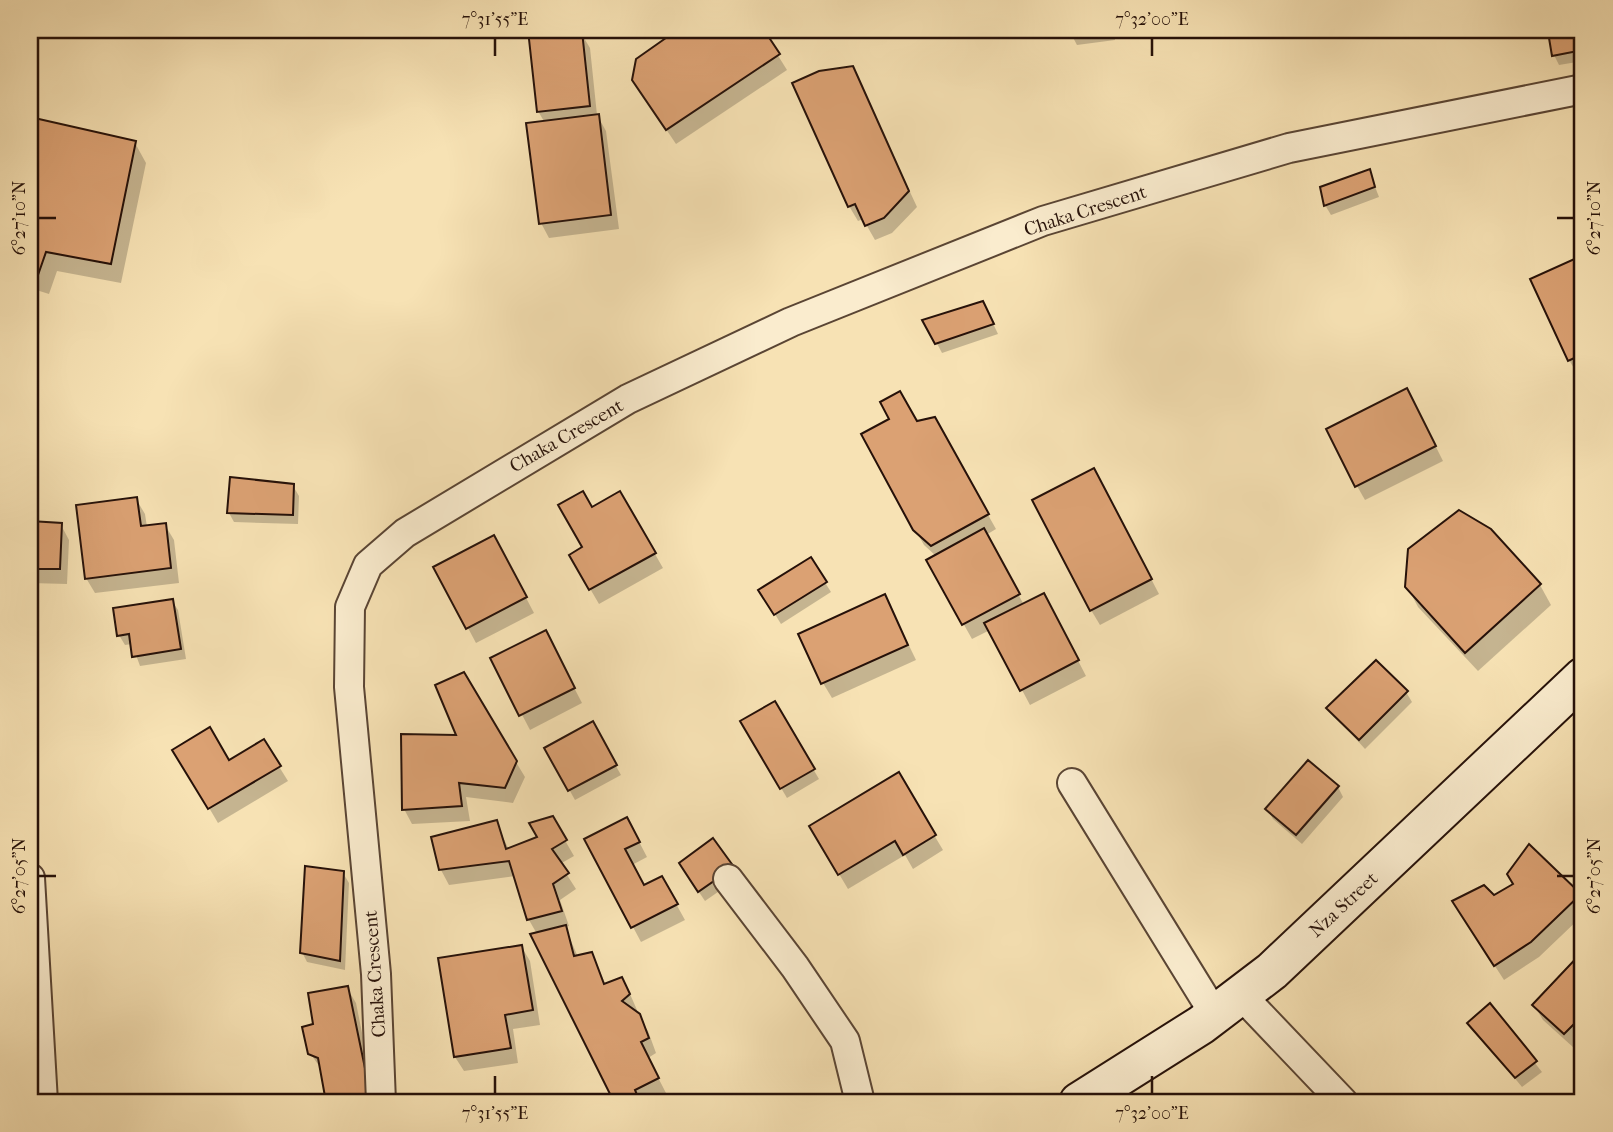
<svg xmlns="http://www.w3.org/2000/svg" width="1613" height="1132" viewBox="0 0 1613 1132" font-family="'IM FELL French Canon',serif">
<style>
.shadow{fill:#0003}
.building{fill:#dba173;stroke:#261109;stroke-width:2}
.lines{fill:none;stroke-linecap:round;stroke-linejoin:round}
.street-casing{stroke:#5a4534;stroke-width:32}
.secondary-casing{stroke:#261109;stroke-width:42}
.street{stroke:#faecce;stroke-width:28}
.secondary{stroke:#faecce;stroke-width:38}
.ticks{fill:none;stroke:#261109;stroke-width:2.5}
.labels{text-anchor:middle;stroke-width:5;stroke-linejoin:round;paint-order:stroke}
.street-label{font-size:19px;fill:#261109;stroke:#faecce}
.neatline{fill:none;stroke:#261109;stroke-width:2.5}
.ticks-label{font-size:18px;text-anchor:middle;fill:#261109}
</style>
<rect width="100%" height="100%" fill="#f7e2b4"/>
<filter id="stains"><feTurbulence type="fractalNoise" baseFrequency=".00286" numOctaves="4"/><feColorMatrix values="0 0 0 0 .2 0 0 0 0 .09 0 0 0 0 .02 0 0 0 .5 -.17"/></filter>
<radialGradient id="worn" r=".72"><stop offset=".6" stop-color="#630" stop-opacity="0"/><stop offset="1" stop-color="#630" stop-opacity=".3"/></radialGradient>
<!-- shadow -->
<g class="shadow">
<path d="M529 30H559L562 35 581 33 590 48 597 115 606 131 619 229 549 238 541 223 545 123 538 111Z"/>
<path d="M716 30H762L787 70 676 144 643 95Z"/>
<path d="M1069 30H1114L1115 40 1077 45Z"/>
<path d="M1573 30H1583V61L1559 65 1554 55 1550 34Z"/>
<path d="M852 67 917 207 892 233 875 240 863 219 858 221 849 206Z"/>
<path d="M30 119 135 143 146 163 121 283 57 271 49 294 30 288Z"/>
<path d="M1369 171 1379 197 1331 215 1325 205Z"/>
<path d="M1581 258 1583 373 1578 375 1569 360Z"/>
<path d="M988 313 998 334 942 353 925 321Z"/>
<path d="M1415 405 1443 461 1365 500 1357 486Z"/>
<path d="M934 419 996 529 986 535 1024 605 1052 610 1086 676 1030 705 990 630 972 639 928 561 936 556 924 545 915 529 916 423Z"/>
<path d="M1102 485 1159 594 1100 625 1091 610Z"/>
<path d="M293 486 299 496 298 524 234 522 229 513Z"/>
<path d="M620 493 663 568 599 604 571 556 584 548 592 509Z"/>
<path d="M136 499 145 514 147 527 165 525 174 540 179 583 95 593 86 578Z"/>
<path d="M30 523 61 525 69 540 67 584 30 583Z"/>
<path d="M502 552 534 613 476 643 468 628Z"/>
<path d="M810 559 831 592 781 624 760 590Z"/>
<path d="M1540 585 1551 605 1478 671 1418 607 1407 586Z"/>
<path d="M885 596 916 660 832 698 823 683Z"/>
<path d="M172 601 178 610 186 659 140 666 132 644 125 645 119 635Z"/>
<path d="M553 647 582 703 530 730 493 659Z"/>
<path d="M463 674 525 777 513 803 466 797 470 821 412 824 404 809 459 737Z"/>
<path d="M1406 692 1412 702 1365 749 1329 709Z"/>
<path d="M774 703 819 779 787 798 742 722Z"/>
<path d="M592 724 621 775 575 800 546 748Z"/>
<path d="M263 741 288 781 218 823 175 750 228 762Z"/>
<path d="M898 775 943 850 913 869 905 855 848 889 811 827Z"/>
<path d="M1338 787 1343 797 1302 844 1273 819 1267 809Z"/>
<path d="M552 818 574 856 560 864 576 889 560 900 569 926 565 927 578 957 592 954 606 985 630 994 637 1010 634 1012 648 1031 656 1053 648 1058 666 1093 648 1102H616L533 935 537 934 529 920 515 876 449 885 441 870 496 822 509 850 539 838Z"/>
<path d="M635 834 647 857 632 865 644 887 670 893 685 920 641 942 586 839Z"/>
<path d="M1530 846 1580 895 1583 915 1539 957 1504 980 1463 917 1515 885Z"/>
<path d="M343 873 349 883 345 970 307 962 302 952Z"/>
<path d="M686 873 738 878 705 901Z"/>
<path d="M521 946 530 961 540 1025 513 1029 518 1063 464 1071 455 1057Z"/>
<path d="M1583 954V1038L1574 1048 1543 1020 1534 1005Z"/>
<path d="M347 988 356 1003 376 1102H328L322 1070 310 1053 315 1026Z"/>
<path d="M1490 1006 1542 1072 1522 1087 1469 1023Z"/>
</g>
<!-- building -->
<g class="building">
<path d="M528 30H555V34L582 31 590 106 537 112Z"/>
<path d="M712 30H764L780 54 666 130 632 80 636 59 673 33 702 37Z"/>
<path d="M1563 30H1583V50L1552 56 1548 32Z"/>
<path d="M853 66 909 191 884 218 865 226 855 204 848 207 792 83 819 71Z"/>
<path d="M599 114 611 215 539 224 526 123Z"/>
<path d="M30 117 136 141 111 264 46 252 38 275 30 272Z"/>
<path d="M1370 169 1375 187 1324 206 1320 187Z"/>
<path d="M1581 256 1583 354 1568 361 1530 279Z"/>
<path d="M983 301 994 324 935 344 922 320Z"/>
<path d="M1407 388 1436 446 1355 487 1326 429Z"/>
<path d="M900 391 917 421 935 417 989 514 931 546 913 530 861 434 889 419 880 402Z"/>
<path d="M1094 468 1152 579 1090 611 1032 500Z"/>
<path d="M230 477 294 484 293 515 227 513Z"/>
<path d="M583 491 592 507 620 491 656 553 589 590 569 555 582 547 558 505Z"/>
<path d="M137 497 141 526 166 523 171 568 85 579 76 505Z"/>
<path d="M1459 510 1491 529 1541 584 1465 653 1405 587 1408 549Z"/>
<path d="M30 521 62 523 60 569H30Z"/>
<path d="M984 528 1020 594 962 625 926 560Z"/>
<path d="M494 535 527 597 466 629 433 567Z"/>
<path d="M811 557 827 582 774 615 758 590Z"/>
<path d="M1044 593 1079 660 1020 691 984 623Z"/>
<path d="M885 594 908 645 821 684 798 634Z"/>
<path d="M173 599 181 649 132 657 129 634 117 636 113 608Z"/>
<path d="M546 630 575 688 519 716 490 658Z"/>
<path d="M1376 660 1408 691 1359 740 1326 708Z"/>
<path d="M464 672 517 761 505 788 459 783 462 806 402 810 401 734 456 735 435 685Z"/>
<path d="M775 701 815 769 780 789 740 721Z"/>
<path d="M593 721 617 765 568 791 544 748Z"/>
<path d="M210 727 229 760 264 739 281 766 208 809 172 750Z"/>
<path d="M1308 760 1339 786 1296 835 1265 809Z"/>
<path d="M899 772 936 835 903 855 895 841 838 875 809 826Z"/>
<path d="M553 816 567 840 552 849 569 873 553 884 562 911 527 920 509 861 439 870 431 837 497 820 506 849 537 837 529 823Z"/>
<path d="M627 817 640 842 625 849 644 885 662 876 678 904 631 928 584 839Z"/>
<path d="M713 838 734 867 698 892 679 863Z"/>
<path d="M1529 844 1581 894 1531 942 1494 966 1452 901 1484 885 1494 895 1513 884 1507 874Z"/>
<path d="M305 866 344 871 340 961 300 953Z"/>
<path d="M566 925 574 956 592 952 604 984 622 977 630 994 622 1001 640 1014 649 1038 641 1042 659 1078 635 1090 640 1102H614L530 934Z"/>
<path d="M522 945 533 1010 505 1015 511 1048 454 1057 438 958Z"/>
<path d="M1583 951V1015L1564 1034 1532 1005Z"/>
<path d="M348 986 372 1102H326L318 1058 308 1054 302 1027 313 1024 308 993Z"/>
<path d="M1490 1003 1537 1061 1515 1078 1467 1023Z"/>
</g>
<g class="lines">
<defs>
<g id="street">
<path d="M1072 783 1215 1015"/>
<path d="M30 878 43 1102"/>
<path d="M728 879 795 967 845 1041 860 1102"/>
<path d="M1242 996 1343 1102"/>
<path d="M381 1102 376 974 349 687 350 607 368 565 405 533 628 399 791 322 1043 221 1289 148 1583 89"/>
</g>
<path id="secondary" d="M1079 1102 1201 1025 1272 971 1583 677"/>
</defs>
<!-- street casing -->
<use href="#street" class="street-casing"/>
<!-- secondary casing -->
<use href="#secondary" class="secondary-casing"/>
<!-- street -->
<use href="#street" class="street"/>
<!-- secondary -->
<use href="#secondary" class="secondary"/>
</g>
<!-- ticks -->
<path class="ticks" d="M495 38V56M1152 38V56M38 218H56M1557 218H1574M38 876H56M1557 876H1574M495 1076V1094M1152 1076V1094"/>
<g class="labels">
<!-- street labels -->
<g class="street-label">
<text transform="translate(1085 210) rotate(-18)" y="7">Chaka Crescent</text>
<text transform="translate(566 435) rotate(-30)" y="7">Chaka Crescent</text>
<text transform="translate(1343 904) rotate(-43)" y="7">Nza Street</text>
<text transform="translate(374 974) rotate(-94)" y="7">Chaka Crescent</text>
</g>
</g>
<!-- margin -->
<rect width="1613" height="1132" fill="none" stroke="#f7e2b4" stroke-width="77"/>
<rect x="38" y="38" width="1536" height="1056" class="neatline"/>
<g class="ticks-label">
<text x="495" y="25">7°31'55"E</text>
<text x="1152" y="25">7°32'00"E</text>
<text transform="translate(19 218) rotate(-90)" y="6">6°27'10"N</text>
<text transform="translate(1594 218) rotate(-90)" y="6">6°27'10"N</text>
<text transform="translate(19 876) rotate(-90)" y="6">6°27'05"N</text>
<text transform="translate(1594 876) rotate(-90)" y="6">6°27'05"N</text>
<text x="495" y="1119">7°31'55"E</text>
<text x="1152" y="1119">7°32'00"E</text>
</g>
<rect width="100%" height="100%" filter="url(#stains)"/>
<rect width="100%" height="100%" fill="url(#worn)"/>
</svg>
